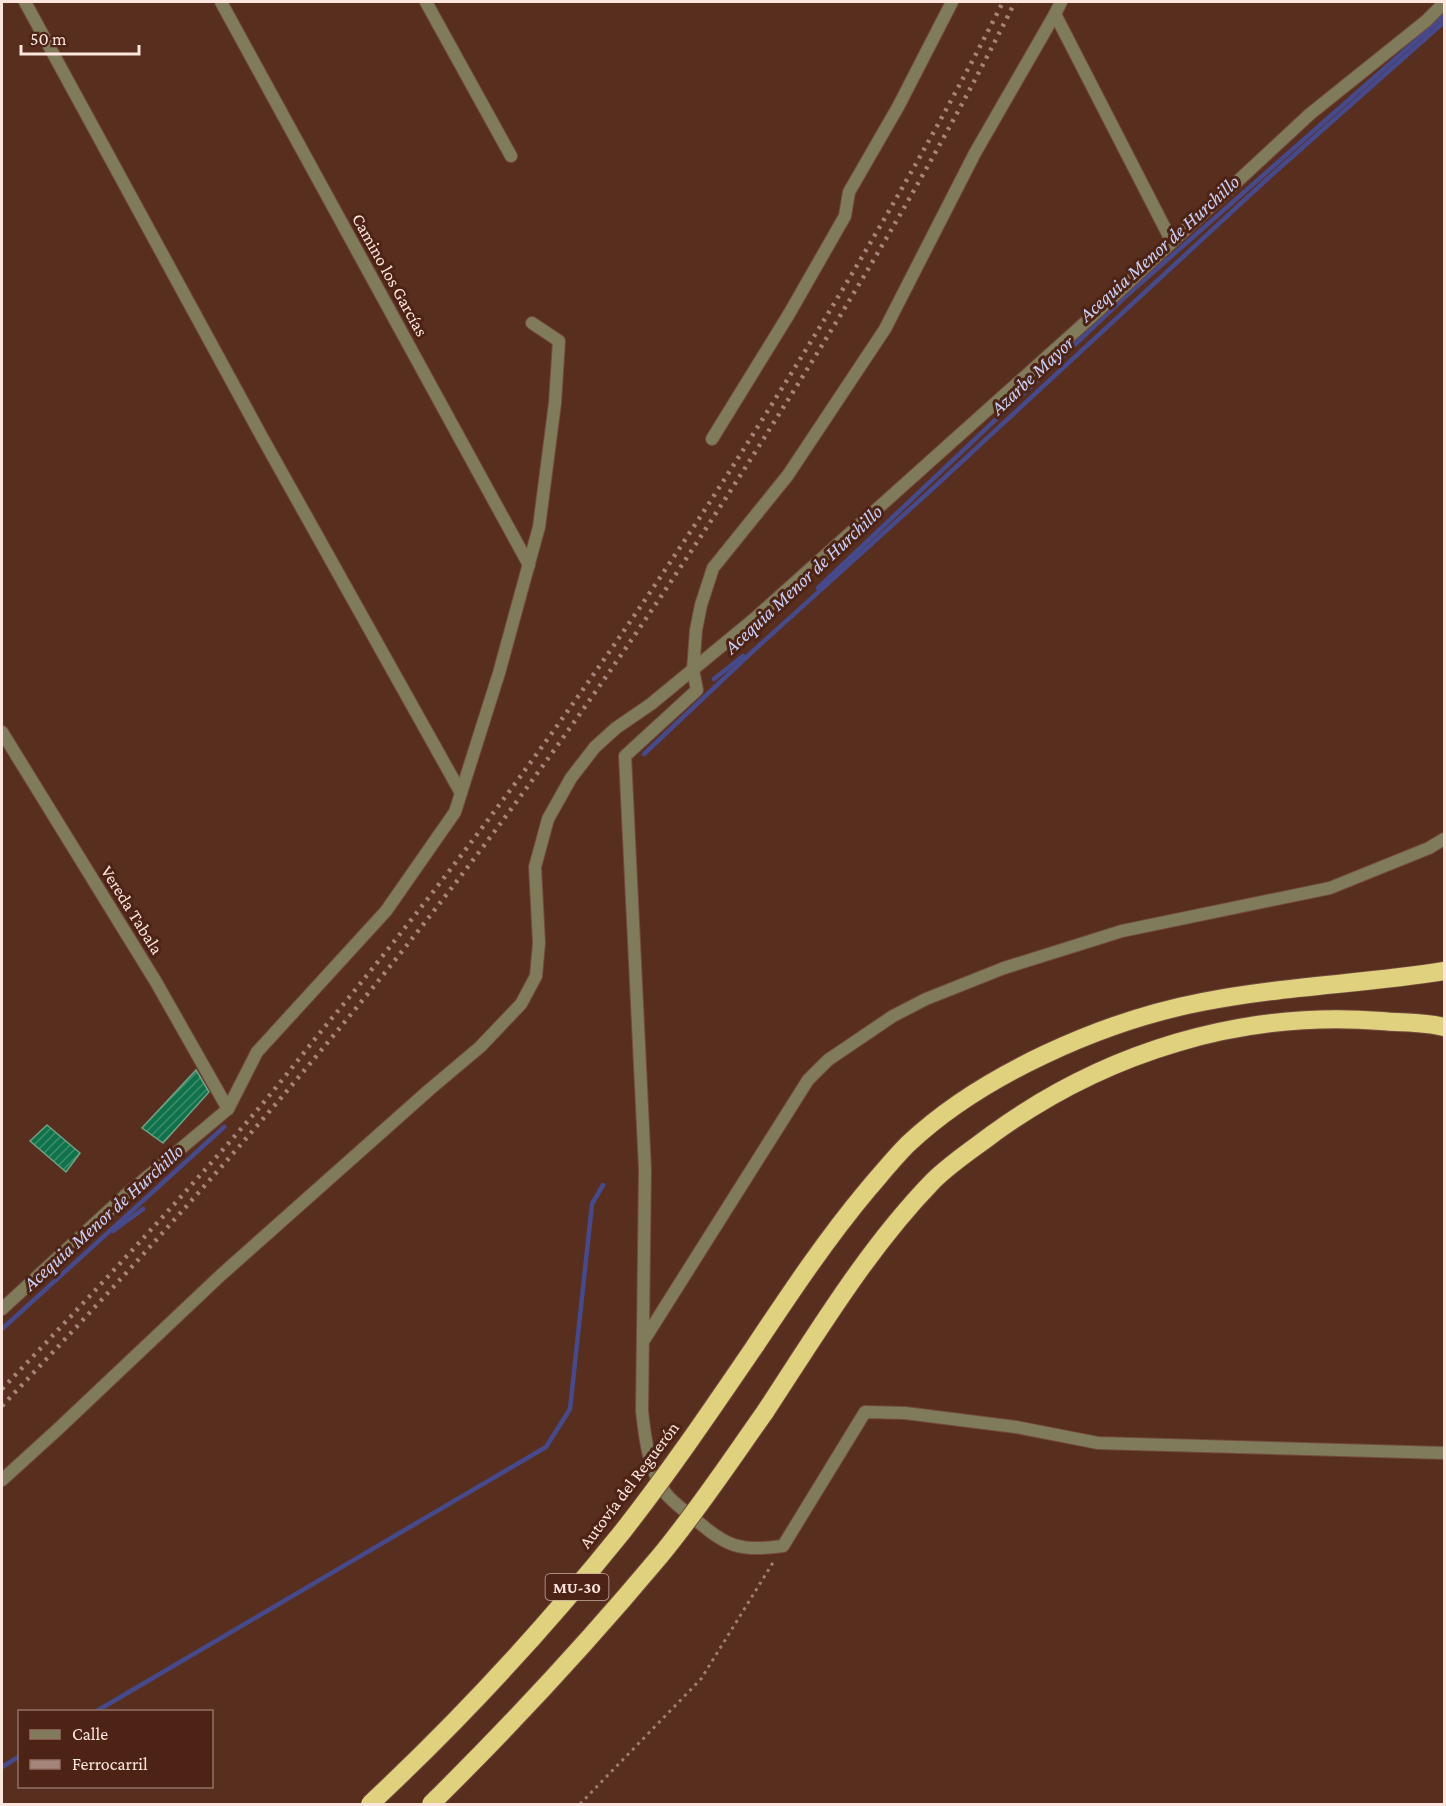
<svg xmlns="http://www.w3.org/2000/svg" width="1446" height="1806" viewBox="0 0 1446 1806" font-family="'Crimson Pro',serif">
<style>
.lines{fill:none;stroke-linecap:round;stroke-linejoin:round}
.stream{stroke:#46498a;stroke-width:4.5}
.building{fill:url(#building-hatch);stroke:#70a286;stroke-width:1.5}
.street-casing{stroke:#724b3e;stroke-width:14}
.highway-casing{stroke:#724b3e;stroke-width:20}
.path{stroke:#9f7e72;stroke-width:3;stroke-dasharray:3 4.5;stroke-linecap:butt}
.street{stroke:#807b5a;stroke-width:12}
.highway{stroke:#dfd17d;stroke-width:18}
.rail{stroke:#a58479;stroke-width:4.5;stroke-dasharray:3 6;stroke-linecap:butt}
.highway-bridge-casing{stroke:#724b3e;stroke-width:20;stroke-linecap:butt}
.highway-bridge{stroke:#dfd17d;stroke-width:18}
.labels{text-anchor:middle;stroke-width:6;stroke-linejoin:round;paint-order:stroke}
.shield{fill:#4d2315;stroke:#c8aca2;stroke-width:1.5}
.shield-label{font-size:16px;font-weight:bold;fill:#fce6de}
.street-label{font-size:18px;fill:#fce6de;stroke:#4d2315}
.water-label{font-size:20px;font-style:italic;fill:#cbd0f7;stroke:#4d2315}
</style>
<defs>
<pattern id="building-hatch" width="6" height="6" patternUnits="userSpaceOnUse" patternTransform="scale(1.5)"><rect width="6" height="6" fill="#10724a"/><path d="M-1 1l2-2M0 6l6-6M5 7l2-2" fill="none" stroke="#408d6c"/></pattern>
</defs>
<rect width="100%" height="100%" fill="#582e1f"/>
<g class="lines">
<!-- stream -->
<g class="stream">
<path d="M818 588 1125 297 1444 16"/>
<path d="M714 679 743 656"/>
<path d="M644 754 752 652 930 491 1265 181 1444 22"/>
<path d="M113 1231 143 1209"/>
<path d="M2 1329 224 1127"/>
<path d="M95 1712 546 1447 570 1409 592 1204 603 1185"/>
<path d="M2 1767 20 1756"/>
</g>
</g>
<!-- building -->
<g class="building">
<path d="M196 1070 209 1092 163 1143 142 1128Z"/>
<path d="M47 1125 80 1153 66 1172 30 1141Z"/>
</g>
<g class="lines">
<defs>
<g id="street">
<path d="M25 2 262 437 461 793"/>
<path d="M221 2 529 565"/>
<path d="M426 2 511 156"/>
<path d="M1055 14 1061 2"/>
<path d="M1172 242 1055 14 975 153 885 329 788 475 713 568 701 605 696 630 693 670 697 690 625 756 645 1169 642 1411C645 1439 649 1472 667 1495 675 1504 686 1512 695 1519 726 1547 741 1552 783 1546L865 1412 905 1413 1016 1427 1098 1443 1444 1453"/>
<path d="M712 439 789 314 845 216 849 192 898 107 952 2"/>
<path d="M2 732 156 982 228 1109"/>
<path d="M2 1309 129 1192 228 1109 257 1052 386 911 455 812 499 673 539 527 555 403 559 341 532 323"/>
<path d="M644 1340 808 1080 828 1060 893 1016 926 999 1004 968 1122 931 1330 888 1429 848 1444 839"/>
<path d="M2 1480 57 1430 221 1275 429 1090 480 1047 521 1004 536 976 539 943 535 867 548 819 571 778 595 747 616 728 651 704 753 620 1098 311 1310 114 1426 21 1444 3"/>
</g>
<g id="highway">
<path d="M755 1346C791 1292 827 1238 869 1188 882 1173 894 1158 908 1144 981 1075 1103 1021 1202 1002 1282 986 1364 984 1444 971"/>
<path d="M765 1412C817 1333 867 1249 933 1181 951 1163 973 1149 994 1133 1106 1052 1242 1010 1381 1021 1402 1023 1424 1022 1444 1027"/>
</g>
</defs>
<!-- street casing -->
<use href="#street" class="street-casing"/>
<!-- highway casing -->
<use href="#highway" class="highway-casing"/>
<!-- path -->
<path class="path" d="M580 1804 701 1679 774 1561"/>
<!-- street -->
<use href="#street" class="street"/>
<!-- highway -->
<use href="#highway" class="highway"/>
<!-- rail -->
<g class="rail">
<path d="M2 1389C85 1302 167 1214 247 1122 273 1092 298 1060 323 1029 483 836 629 633 762 420 848 284 930 145 1003 2"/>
<path d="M2 1406C180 1219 352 1024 506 816 603 685 695 549 781 411 865 278 945 142 1015 2"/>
</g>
<defs>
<g id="highway-bridge">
<path d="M370 1804C461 1719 545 1628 623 1531 670 1471 712 1409 755 1346"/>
<path d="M431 1804C511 1725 588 1642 660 1556 698 1510 731 1460 765 1412"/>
</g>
</defs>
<!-- highway-bridge casing -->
<use href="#highway-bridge" class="highway-bridge-casing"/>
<!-- highway-bridge -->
<use href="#highway-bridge" class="highway-bridge"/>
</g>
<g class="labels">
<!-- shield labels -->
<rect class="shield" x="545.5" y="1574" width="63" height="26" rx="4.5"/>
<g class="shield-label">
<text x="577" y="1593">MU-30</text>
</g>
<!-- street labels -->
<g class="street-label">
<text transform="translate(390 275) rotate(61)" y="6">Camino los Garcías</text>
<text transform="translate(132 910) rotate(58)" y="6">Vereda Tabala</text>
<text transform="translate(629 1485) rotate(-53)" y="6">Autovía del Reguerón</text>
</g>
<!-- water labels -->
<g class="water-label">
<text transform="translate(1159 248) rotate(-42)" y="7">Acequia Menor de Hurchillo</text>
<text transform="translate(1032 375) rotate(-43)" y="7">Azarbe Mayor</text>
<text transform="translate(803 579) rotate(-43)" y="7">Acequia Menor de Hurchillo</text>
<text transform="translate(103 1217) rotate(-42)" y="7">Acequia Menor de Hurchillo</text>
</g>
</g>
<!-- border -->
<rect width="1446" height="1806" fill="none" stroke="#fce6de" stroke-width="6"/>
<!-- legend -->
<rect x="18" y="1710" width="195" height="78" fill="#4d2315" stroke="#937165" stroke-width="1.5"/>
<rect x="30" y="1730" width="30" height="9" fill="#807b5a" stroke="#937165" stroke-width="1.5"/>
<text x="72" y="1740" font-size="18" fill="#fce6de">Calle</text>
<rect x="30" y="1760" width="30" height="9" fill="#a58479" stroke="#937165" stroke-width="1.5"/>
<text x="72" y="1770" font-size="18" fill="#fce6de">Ferrocarril</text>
<!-- scale -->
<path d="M21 45v9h118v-9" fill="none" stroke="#fce6de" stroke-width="3"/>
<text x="30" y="45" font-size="18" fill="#fce6de" stroke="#4d2315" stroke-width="4.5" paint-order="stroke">50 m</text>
</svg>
